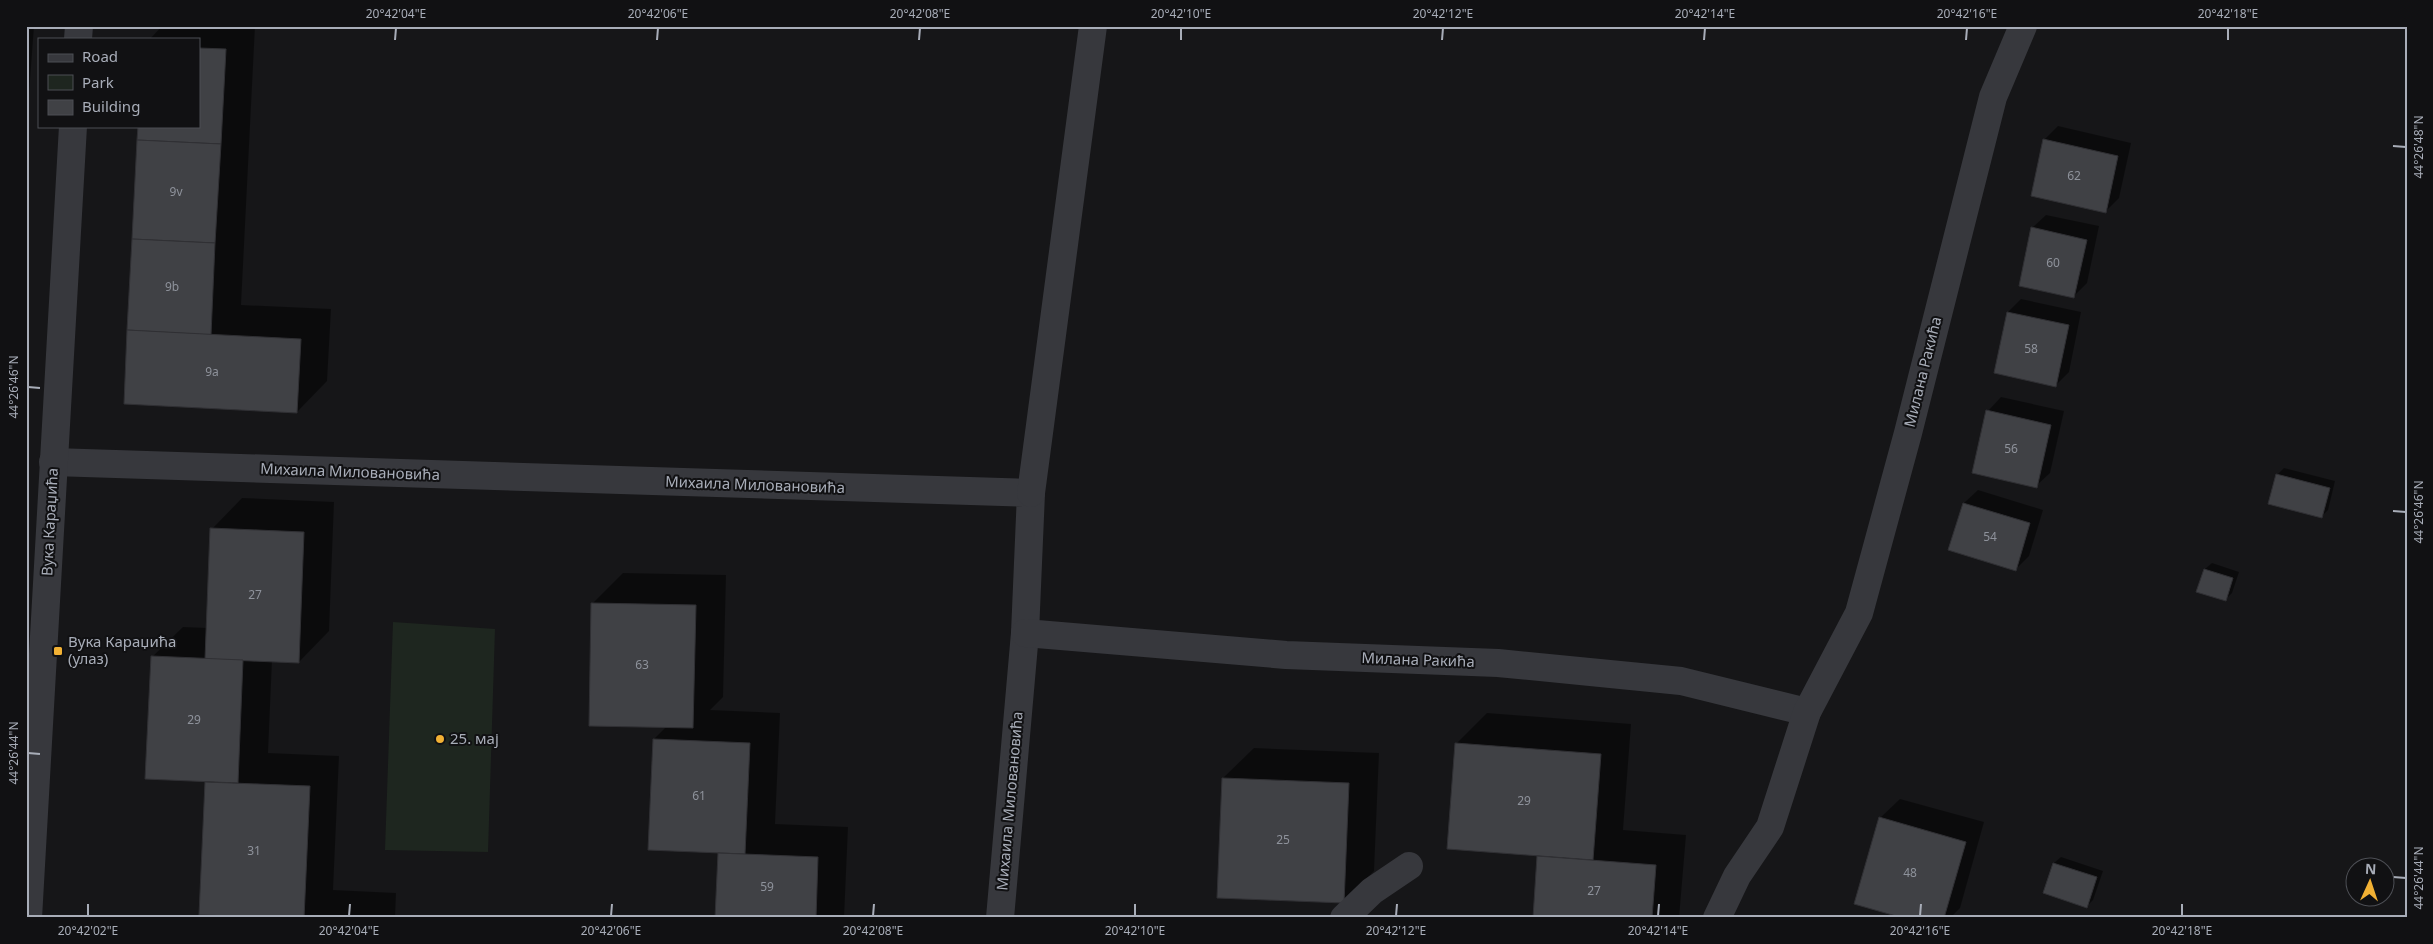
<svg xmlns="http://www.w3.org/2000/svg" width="2433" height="944" viewBox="0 0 2433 944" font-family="'Noto Sans',sans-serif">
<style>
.green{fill:#1e261f}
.shadow{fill:#0007}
.building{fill:#404145;stroke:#303034}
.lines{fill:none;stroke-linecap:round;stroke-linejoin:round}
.minor{stroke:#37383d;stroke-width:28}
.tertiary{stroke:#37383d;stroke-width:28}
.ticks{fill:none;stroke:#a8adb8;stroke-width:2}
.poi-dot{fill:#f2b134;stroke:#111113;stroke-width:2}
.labels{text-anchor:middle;stroke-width:4;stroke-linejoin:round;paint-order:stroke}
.number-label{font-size:12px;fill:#8e929b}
.street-label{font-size:15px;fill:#a8adb8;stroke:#111113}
.poi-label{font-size:15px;fill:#a8adb8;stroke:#111113;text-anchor:start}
.neatline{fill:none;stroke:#a8adb8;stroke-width:2}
.ticks-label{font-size:12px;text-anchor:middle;fill:#a8adb8}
</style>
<rect width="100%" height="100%" fill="#161618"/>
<!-- green -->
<path class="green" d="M393 622 495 629 488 852 385 850Z"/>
<!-- shadow -->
<g class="shadow">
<path d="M26 26H34L26 134Z"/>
<path d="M162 26H255L241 305 331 309 327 381 297 412 125 403 199 126V39H150Z"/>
<path d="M2058 126 2131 143 2119 198 2105 212 2044 140Z"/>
<path d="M2046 215 2099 226 2087 283 2073 297 2032 228Z"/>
<path d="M2021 299 2081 312 2069 372 2056 385 2008 312Z"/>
<path d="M2001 397 2064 411 2050 473 2036 486 1988 411Z"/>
<path d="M2284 468 2335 481 2328 510 2322 516 2277 475Z"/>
<path d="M1978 490 2043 510 2029 556 2016 569 1964 503Z"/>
<path d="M242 498 334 502 329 631 299 662 272 660 268 753 339 756 333 890 396 893 395 918H263L200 914 206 780 152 657 183 627 208 628 212 529Z"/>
<path d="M2212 563 2239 572 2232 593 2225 600 2205 569Z"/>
<path d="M623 573 726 575 723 697 710 710 780 713 775 824 848 827 844 918H717L720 851 654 739 667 726 593 603Z"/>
<path d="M1487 713 1631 724 1623 830 1686 835 1679 918H1534L1538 855 1449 848 1457 743Z"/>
<path d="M1254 748 1379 753 1374 871 1343 902 1223 778Z"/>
<path d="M1900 799 1984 822 1960 908 1950 918H1907L1880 818Z"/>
<path d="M2061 857 2103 871 2093 900 2087 906 2044 892 2054 863Z"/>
<path d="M1120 916 1150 918H1119Z"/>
</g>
<!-- building -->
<g class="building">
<path d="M199 48 226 49 221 144 137 140 138 126H199Z"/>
<path d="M2043 139 2118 156 2106 213 2031 196Z"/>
<path d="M137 140 221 144 215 243 132 239Z"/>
<path d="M2031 227 2087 240 2074 298 2019 286Z"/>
<path d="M132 239 215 243 211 335 127 330Z"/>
<path d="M2007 312 2069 325 2056 387 1994 373Z"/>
<path d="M127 330 301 339 297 413 124 404Z"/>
<path d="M1986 410 2051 425 2037 488 1972 473Z"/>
<path d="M2276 474 2330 488 2322 518 2268 504Z"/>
<path d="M1963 503 2030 523 2016 571 1948 550Z"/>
<path d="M210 528 304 532 299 663 205 659Z"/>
<path d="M2204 569 2233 578 2226 601 2196 592Z"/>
<path d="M591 603 696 605 693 728 589 726Z"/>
<path d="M151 656 243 660 238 783 145 779Z"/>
<path d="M653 739 750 743 745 854 648 850Z"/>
<path d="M1455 743 1601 754 1593 860 1447 849Z"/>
<path d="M1222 778 1349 783 1344 903 1217 898Z"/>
<path d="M205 782 310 786 304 918 199 915Z"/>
<path d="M1879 817 1966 842 1944 918H1903L1854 904Z"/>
<path d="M718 853 818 857 816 918H715Z"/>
<path d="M1537 856 1656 865 1652 918H1533Z"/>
<path d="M2053 863 2097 877 2087 908 2043 893Z"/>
</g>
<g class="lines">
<!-- minor -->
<g class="minor">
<path d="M53 462 1031 493 1025 633 1000 918"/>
<path d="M1031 493 1093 26"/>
<path d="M1025 633 1286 655 1498 663 1681 681 1807 712"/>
<path d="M1344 918 1372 891 1409 866"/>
<path d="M1717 918 1737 876 1770 827 1807 712 1859 613 1908 433 1993 97 2023 26"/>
</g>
<!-- tertiary -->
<g class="tertiary">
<path d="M78 39 79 26"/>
<path d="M28 918 73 126"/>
</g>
</g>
<!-- ticks -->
<path class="ticks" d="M395 40 396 28M657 40 658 28M919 40 920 28M1181 40V28M1442 40 1443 28M1704 40 1705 28M1966 40 1967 28M2228 40V28M2393 146 2406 147M28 387 40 388M2393 511 2406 512M28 753 40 754M2393 877 2406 878M88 916V904M349 916 350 904M611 916 612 904M873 916 874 904M1135 916V904M1396 916 1397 904M1658 916 1659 904M1920 916 1921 904M2182 916V904"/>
<!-- markers -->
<g class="poi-dot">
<rect x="53" y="646" width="10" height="10" rx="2.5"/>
<circle cx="440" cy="739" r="5"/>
</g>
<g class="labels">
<!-- number labels -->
<g class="number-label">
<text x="2074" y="180">62</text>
<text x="176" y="196">9v</text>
<text x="2053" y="267">60</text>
<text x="172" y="291">9b</text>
<text x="2031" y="353">58</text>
<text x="212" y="376">9a</text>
<text x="2011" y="453">56</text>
<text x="1990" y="541">54</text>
<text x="255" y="599">27</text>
<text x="642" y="669">63</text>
<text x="194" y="724">29</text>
<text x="699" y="800">61</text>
<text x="1524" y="805">29</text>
<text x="1283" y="844">25</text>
<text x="254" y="855">31</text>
<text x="1910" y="877">48</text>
<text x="767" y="891">59</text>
<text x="1594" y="895">27</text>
</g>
<!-- street labels -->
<g class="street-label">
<text transform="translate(1923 372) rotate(-76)" y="5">Милана Ракића</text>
<text transform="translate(350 472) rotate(2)" y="5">Михаила Миловановића</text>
<text transform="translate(755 485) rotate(2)" y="5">Михаила Миловановића</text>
<text transform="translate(50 522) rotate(-87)" y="5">Вука Караџића</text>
<text transform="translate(1418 660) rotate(2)" y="5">Милана Ракића</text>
<text transform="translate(1010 801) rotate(-85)" y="5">Михаила Миловановића</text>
</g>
<!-- poi labels -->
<g class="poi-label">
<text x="68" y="647">Вука Караџића<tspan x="68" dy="17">(улаз)</tspan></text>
<text x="450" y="744">25. мај</text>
</g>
</g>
<!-- border -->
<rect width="2433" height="944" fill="none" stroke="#111113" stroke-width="55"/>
<!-- legend -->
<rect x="38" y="38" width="162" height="90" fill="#111113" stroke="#4d4f55"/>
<rect x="48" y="54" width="25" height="8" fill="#37383d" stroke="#4d4f55"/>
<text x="82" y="62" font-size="15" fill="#a8adb8">Road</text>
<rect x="48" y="75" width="25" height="15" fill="#1e261f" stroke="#4d4f55"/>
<text x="82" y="88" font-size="15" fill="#a8adb8">Park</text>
<rect x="48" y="100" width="25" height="15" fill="#404145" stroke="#4d4f55"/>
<text x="82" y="112" font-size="15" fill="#a8adb8">Building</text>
<!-- north arrow -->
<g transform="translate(2370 882) rotate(3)"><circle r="24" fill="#111113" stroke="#4d4f55"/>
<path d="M0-4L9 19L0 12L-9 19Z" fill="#f2b134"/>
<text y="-8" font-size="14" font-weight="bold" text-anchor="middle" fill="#a8adb8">N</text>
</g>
<rect x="28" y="28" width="2378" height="888" class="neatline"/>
<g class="ticks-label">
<text x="396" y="18">20°42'04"E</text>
<text x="658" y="18">20°42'06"E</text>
<text x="920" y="18">20°42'08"E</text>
<text x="1181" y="18">20°42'10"E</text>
<text x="1443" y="18">20°42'12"E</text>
<text x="1705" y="18">20°42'14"E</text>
<text x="1967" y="18">20°42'16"E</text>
<text x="2228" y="18">20°42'18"E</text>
<text transform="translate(2419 147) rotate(-90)" y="4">44°26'48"N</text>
<text transform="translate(14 387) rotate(-90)" y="4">44°26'46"N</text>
<text transform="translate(2419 512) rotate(-90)" y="4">44°26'46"N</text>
<text transform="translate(14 753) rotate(-90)" y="4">44°26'44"N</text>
<text transform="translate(2419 878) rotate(-90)" y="4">44°26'44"N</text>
<text x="88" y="935">20°42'02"E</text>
<text x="349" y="935">20°42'04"E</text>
<text x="611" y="935">20°42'06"E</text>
<text x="873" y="935">20°42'08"E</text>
<text x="1135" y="935">20°42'10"E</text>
<text x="1396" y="935">20°42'12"E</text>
<text x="1658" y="935">20°42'14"E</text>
<text x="1920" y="935">20°42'16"E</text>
<text x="2182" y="935">20°42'18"E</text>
</g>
</svg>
